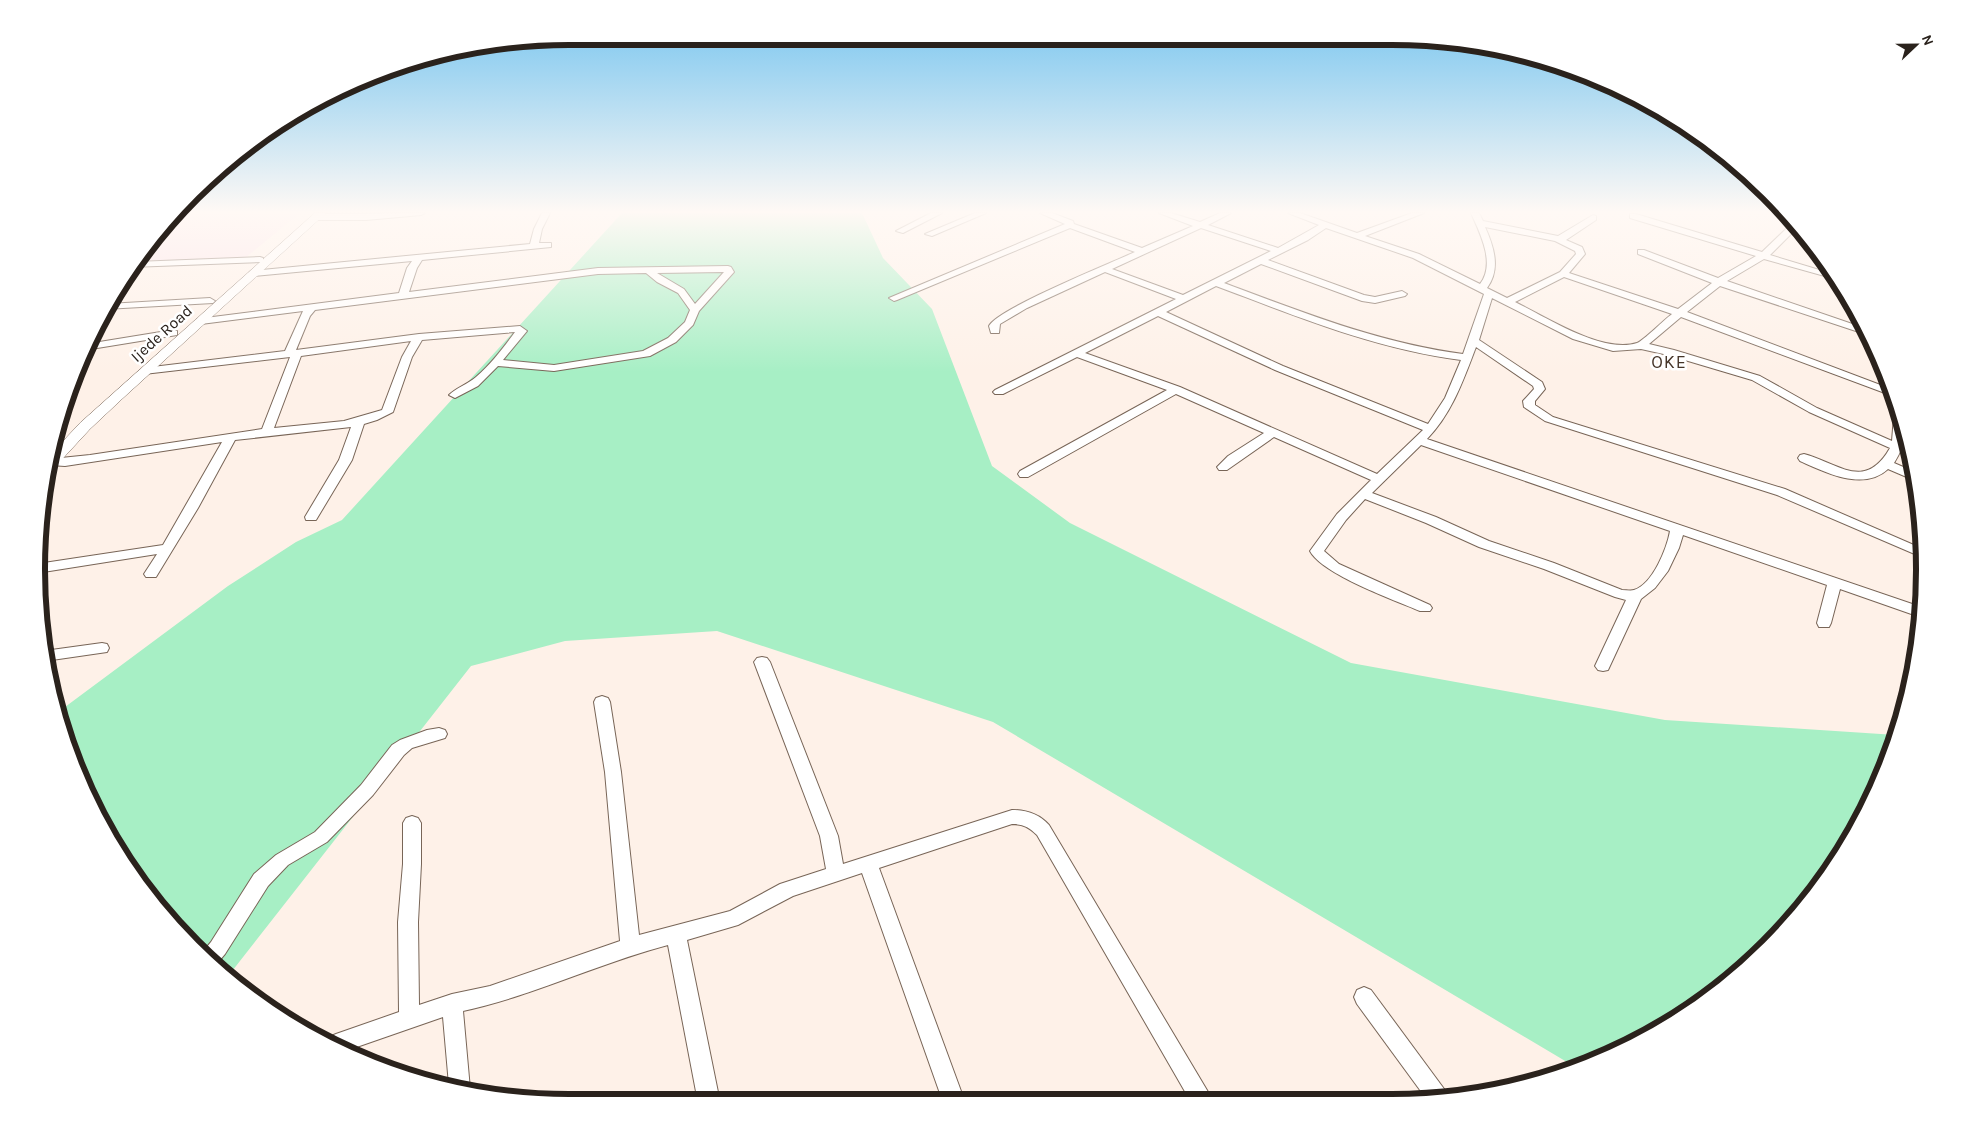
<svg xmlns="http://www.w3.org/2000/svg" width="1961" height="1139" viewBox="0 0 1961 1139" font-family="Karla,sans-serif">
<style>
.education{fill:#fce2e8}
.green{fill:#a7efc5}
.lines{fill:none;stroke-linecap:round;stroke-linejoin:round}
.minor-casing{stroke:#786557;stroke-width:2}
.major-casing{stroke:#786557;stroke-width:1}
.minor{fill:#fff;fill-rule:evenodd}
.major{fill:#fff;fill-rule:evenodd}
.labels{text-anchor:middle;stroke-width:5;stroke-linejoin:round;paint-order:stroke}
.far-street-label{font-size:16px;fill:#2a221c;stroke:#fff}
.far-quarter-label{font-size:18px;letter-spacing:1px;fill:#453428;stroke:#fff}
.rim{fill:none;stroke:#2a221c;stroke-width:6}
</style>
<rect width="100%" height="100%" fill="#fef1e8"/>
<!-- education -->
<path class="education" d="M176 213H300L245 258 135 263Z"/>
<!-- green -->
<path class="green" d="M622 213H862L883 258 932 309 992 466 1070 523 1351 663 1665 720 1896 735 1884 773 1835 866 1768 947 1658 1031 1577 1068 993 722 717 631 565 641 471 666 229 975 226 976 147 894 108 836 65 741 58 718 65 707 228 586 296 542 342 520Z"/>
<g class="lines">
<defs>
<g id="minor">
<path d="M425 213 421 215 366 220H317L313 217 317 214Z"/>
<path d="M542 213H550L542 229 539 243H551V247L422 260 417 268 409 292 598 268 728 266 731 267 734 272 699 311 693 325 676 342 650 356 554 371 498 366 478 386 455 398 449 395C456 388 468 384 476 377 491 364 503 348 515 332L422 340 412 357 393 412 377 420 364 424 352 460 316 520H306L305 517 339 460 351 427 235 440 198 508 156 577H146L144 574 157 554 37 573V564L163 545 222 442 65 466 50 465 51 459 90 455 262 429 290 357 144 374 139 371 144 368 285 351 303 311 201 324 197 323V319L399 293 407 268 412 261 254 276 249 273 251 271 530 244 534 229ZM724 272 695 304 684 289 657 273ZM646 273 657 282 678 293 690 310 685 322 668 338 643 351 554 365 503 360 527 331 520 326 419 334 296 350 310 316 315 310 598 274ZM411 341 402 357 382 410 344 421 274 428 301 356Z"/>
<path d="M931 213H942L903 233 896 231Z"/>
<path d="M975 213H986L932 236 925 234Z"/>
<path d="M1040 213H1052L1073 221 1074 224 1142 248 1193 226 1159 213H1171L1200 222 1220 213H1231L1208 225 1278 248 1319 225 1288 213H1300L1357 233 1412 213H1424L1365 236 1419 254 1480 284C1496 264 1480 233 1471 213H1479L1483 221 1558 236 1593 215 1596 216V220L1566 240 1582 247 1585 254 1569 273 1678 309 1712 283 1638 254V250H1644L1718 278 1756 256 1630 218V214H1636L1762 252 1787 228 1799 229 1803 234 1792 233 1770 255 1836 275 1839 280 1764 259 1727 281 1864 328 1868 335 1720 286 1687 312 1891 389 1893 396 1681 317 1649 344 1674 350 1760 376 1817 408 1892 441 1894 416 1899 413C1905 435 1907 442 1894 463L1915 472 1916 481 1888 469C1863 492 1825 472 1800 461L1798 458 1800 455 1804 454C1838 463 1865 492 1890 448L1809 412 1752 380 1668 355 1641 349 1613 351 1573 339 1492 298 1479 340 1542 382 1545 389 1535 401V405L1553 417 1785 489 1923 549 1924 558 1777 495 1545 421 1524 407 1523 401 1534 389 1533 386 1476 347C1463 381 1452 413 1427 439L1921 607 1920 617 1840 589 1831 623 1829 627H1819L1817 623 1827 585 1683 535 1679 548 1668 571 1655 588 1641 599 1608 670 1603 671 1598 670 1595 666 1626 600 1615 597 1544 569 1479 547 1426 523 1365 499 1346 520 1324 551 1339 564 1430 605 1432 608 1430 611H1420C1394 600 1322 574 1310 551L1337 514 1371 480 1274 437 1227 470H1219L1217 467 1228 456 1264 433 1176 394 1028 477H1020L1018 474 1020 471 1167 390 1077 357 1003 394H995L993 392 995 390 1176 299 1105 272 1027 308 1000 324 999 333H991L989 326C997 309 1111 263 1135 252L1070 228 897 300 894 301 889 298 1065 224ZM1485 227 1555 241 1575 251 1576 254 1560 272 1507 298 1487 288C1501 269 1494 247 1485 227ZM1201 228 1271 251 1183 295 1112 269ZM1326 228 1413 258 1484 294 1463 354C1379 343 1302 312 1224 283L1261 264 1362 301 1375 303 1405 296 1407 294 1402 291 1375 297 1364 295 1268 260 1308 240ZM1564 277 1672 314C1665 319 1643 341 1637 343 1602 354 1546 317 1515 302ZM1216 286C1296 316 1375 349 1461 360L1445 398 1428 424 1283 366 1166 312ZM1158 316 1275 370 1423 430 1377 474 1180 387 1085 353ZM1421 445 1670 531C1667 548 1653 584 1634 590 1631 591 1626 590 1622 590L1554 563 1489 541 1436 517 1372 493Z"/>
<path d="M260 257 263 258V262L131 267 135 262Z"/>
<path d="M210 298 215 301 213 303 105 309 108 304Z"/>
<path d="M173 330 177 331V335L85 350 87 344Z"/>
<path d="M102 643 107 644 109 648 107 652 45 661 44 651Z"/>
<path d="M762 657 767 658 770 662 838 836 843 864 1012 810C1027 810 1039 814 1049 825L1214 1102H1191L1037 835C1029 827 1023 824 1012 824L879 868 965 1102H943L862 873 793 896 738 925 687 940 720 1102H698L668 945C599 963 533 996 463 1011L470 1089 449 1085 443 1017 348 1050 327 1040 329 1037 336 1034 399 1012 398 922 403 864V823L406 818 412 816 418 818 421 823V864L418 922 419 1005 452 994 490 986 620 941 605 772 594 702 596 698 602 696 608 698 610 702 621 772 639 935 730 911 780 884 826 869 820 836 754 662 757 658Z"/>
<path d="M439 728 445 730 447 734 445 738 412 748 404 755 373 795 327 842 288 865 268 886 225 954 214 967 202 953 211 942 254 874 276 855 315 832 361 785 392 745 400 740 427 730Z"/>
<path d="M1364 987 1371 990 1450 1097 1428 1101 1357 1004 1354 997 1357 990Z"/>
</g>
<path id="major" d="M315 213H326L122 399 90 429 55 467 50 469 52 453 80 423Z"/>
</defs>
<!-- minor casing -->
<use href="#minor" class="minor-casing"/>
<!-- major casing -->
<use href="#major" class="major-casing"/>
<!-- minor -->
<use href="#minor" class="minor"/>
<!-- major -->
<use href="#major" class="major"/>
</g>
<!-- sky -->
<linearGradient id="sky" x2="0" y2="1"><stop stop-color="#72c3ef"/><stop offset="0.57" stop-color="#fff9f5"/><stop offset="1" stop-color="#fff9f5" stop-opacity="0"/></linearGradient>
<rect width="1961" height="372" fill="url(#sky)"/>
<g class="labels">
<!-- far-street labels -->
<g class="far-street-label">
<text transform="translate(161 333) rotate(-42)" y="6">Ijede Road</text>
</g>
<!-- far-quarter labels -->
<g class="far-quarter-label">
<text x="1669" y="368">OKE</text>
</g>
</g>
<!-- crop -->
<path d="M0 0H1961V1139H0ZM569 45H1392A524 524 0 0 1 1916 569V570A524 524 0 0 1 1392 1094H569A524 524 0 0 1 45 570V569A524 524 0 0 1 569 45Z" fill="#fff" fill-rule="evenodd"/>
<path class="rim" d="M569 45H1392A524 524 0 0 1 1916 569V570A524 524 0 0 1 1392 1094H569A524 524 0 0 1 45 570V569A524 524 0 0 1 569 45Z"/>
<!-- north arrow -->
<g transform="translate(1916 45) rotate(68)" stroke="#ffffff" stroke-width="4" paint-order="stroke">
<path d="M0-4L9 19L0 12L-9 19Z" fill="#2a221c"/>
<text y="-8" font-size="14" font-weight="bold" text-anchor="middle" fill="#2a221c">N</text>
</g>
</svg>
